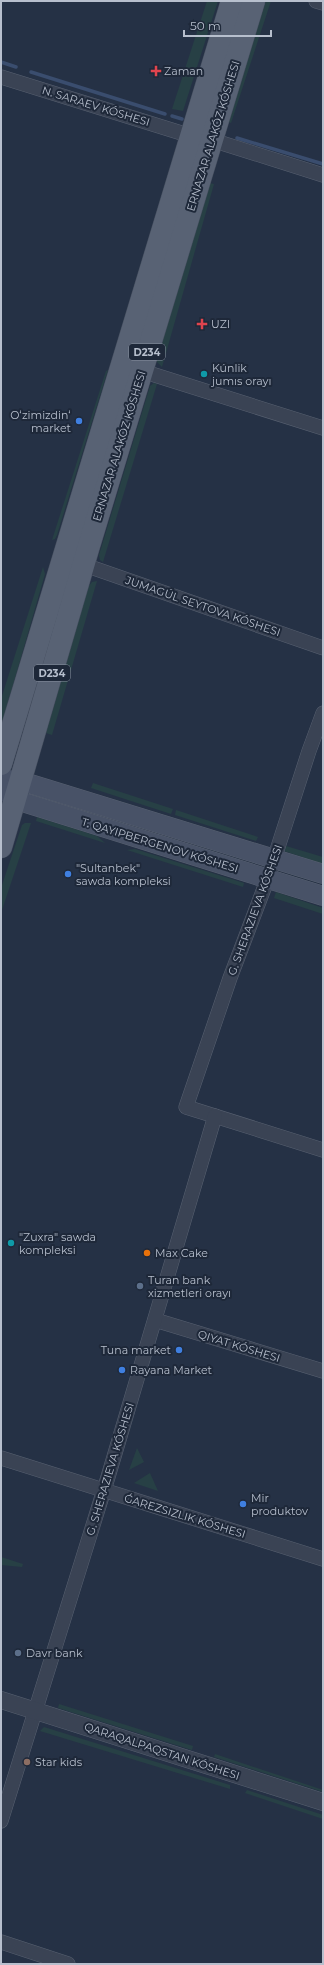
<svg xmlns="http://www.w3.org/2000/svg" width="324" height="1965" viewBox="0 0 324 1965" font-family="Montserrat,sans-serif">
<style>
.green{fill:#274045}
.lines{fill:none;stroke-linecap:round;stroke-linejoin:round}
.stream{stroke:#3a4d6e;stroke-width:3.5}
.minor-casing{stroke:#586171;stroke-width:15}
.tertiary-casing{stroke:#586171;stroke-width:18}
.secondary-casing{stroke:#586171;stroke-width:20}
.primary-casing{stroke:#434c5d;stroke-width:23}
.minor{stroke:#3a4354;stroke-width:14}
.tertiary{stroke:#3a4354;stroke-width:17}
.secondary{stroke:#485267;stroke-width:19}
.primary{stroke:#586274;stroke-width:22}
.health-dot{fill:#e0444e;stroke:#1e2839;stroke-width:1.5}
.culture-dot{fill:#0f9aa8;stroke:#1e2839;stroke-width:1.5}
.shop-dot{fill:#3f7fe0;stroke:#1e2839;stroke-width:1.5}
.food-dot{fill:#e8710a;stroke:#1e2839;stroke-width:1.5}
.service-dot{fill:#5c6f8a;stroke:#1e2839;stroke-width:1.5}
.education-dot{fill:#8d6e63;stroke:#1e2839;stroke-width:1.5}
.labels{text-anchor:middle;stroke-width:4;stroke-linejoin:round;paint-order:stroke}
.shield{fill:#1e2839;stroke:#8992a1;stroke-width:1}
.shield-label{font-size:10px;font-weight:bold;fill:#b7bfcd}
.poi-label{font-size:11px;fill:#b7bfcd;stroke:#1e2839;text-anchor:start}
.street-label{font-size:11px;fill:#b7bfcd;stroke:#1e2839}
</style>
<rect width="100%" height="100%" fill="#253145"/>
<!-- green -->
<g class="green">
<path d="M207 1H218L183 111 172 109Z"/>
<path d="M266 1H271L231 123 226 121Z"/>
<path d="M209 183 214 184 162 367 156 361Z"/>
<path d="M108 370 57 535 55 539 52 540 106 371Z"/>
<path d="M154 383 157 384 103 562 100 560 99 555 150 386Z"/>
<path d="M43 567 45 574 1 727V699Z"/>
<path d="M97 581 52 735 46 733 88 587 92 582Z"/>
<path d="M93 783 173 809 171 814 91 788Z"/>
<path d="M176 810 258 837 256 841 175 815Z"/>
<path d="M37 817 97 836 105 843 36 821Z"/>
<path d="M25 823H31L1 913V888L22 825Z"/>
<path d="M286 846 323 857V864L284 851Z"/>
<path d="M135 849 244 883 243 887 127 850Z"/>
<path d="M276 892 323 908V914L274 898Z"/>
<path d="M137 1448 144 1462 129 1470Z"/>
<path d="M150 1473 158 1491 134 1483Z"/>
<path d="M1 1557 23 1564 22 1567 1 1565Z"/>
<path d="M59 1704 193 1746 192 1750 58 1708Z"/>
<path d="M44 1727 230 1785V1789L40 1731Z"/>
<path d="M215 1754 323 1790V1792L214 1757Z"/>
<path d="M247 1790 323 1815V1819L245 1793Z"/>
</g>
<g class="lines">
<!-- stream -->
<g class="stream">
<path d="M1 62 16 67"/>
<path d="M31 72 165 114"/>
<path d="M172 116 182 119"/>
<path d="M237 138 323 164"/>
</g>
<defs>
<g id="minor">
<path d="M316 1 323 3"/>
<path d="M1 77 191 136"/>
<path d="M212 140 323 175"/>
<path d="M142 371 323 428"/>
<path d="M76 562 323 648"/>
<path d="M323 713 309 751 268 878 230 978 186 1107 323 1150"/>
<path d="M155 1320 323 1371"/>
<path d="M1 1458 323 1559"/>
<path d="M1 1821 108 1477 215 1116"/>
<path d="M1 1942 68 1964"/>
</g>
<path id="tertiary" d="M1 1700 323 1802"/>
<g id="secondary">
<path d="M6 780 21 781 323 874"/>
<path d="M1 787 16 800 323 896"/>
</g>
<g id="primary">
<path d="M1 764 232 1"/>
<path d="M1 847 88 549 254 1"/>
</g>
</defs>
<!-- minor casing -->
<use href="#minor" class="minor-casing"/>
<!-- tertiary casing -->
<use href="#tertiary" class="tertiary-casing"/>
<!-- secondary casing -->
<use href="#secondary" class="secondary-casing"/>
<!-- primary casing -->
<use href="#primary" class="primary-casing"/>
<!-- minor -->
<use href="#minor" class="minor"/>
<!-- tertiary -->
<use href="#tertiary" class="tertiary"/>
<!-- secondary -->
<use href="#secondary" class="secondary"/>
<!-- primary -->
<use href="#primary" class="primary"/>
</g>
<!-- markers -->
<g class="health-dot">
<path d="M154 65h4v4h4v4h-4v4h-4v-4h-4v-4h4z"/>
<path d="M200 318h4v4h4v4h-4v4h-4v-4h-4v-4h4z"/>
</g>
<g class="culture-dot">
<circle cx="204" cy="374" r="4"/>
<circle cx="11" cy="1243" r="4"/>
</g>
<g class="shop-dot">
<circle cx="79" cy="421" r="4"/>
<circle cx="68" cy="874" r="4"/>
<circle cx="179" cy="1350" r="4"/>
<circle cx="122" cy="1370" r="4"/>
<circle cx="243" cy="1504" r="4"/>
</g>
<circle class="food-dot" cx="147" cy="1253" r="4"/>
<g class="service-dot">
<circle cx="140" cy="1286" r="4"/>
<circle cx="18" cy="1653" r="4"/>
</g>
<circle class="education-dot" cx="27" cy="1762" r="4"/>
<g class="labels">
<!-- shield labels -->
<g class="shield">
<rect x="129" y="344" width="36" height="16" rx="3"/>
<rect x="34" y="665" width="36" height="16" rx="3"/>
</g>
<g class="shield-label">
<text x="147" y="356">D234</text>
<text x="52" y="677">D234</text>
</g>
<!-- poi labels -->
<g class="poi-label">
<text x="164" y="75">Zaman</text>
<text x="211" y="328">UZI</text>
<text x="212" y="372">Kúnlik<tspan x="212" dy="13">jumıs orayı</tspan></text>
<text x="71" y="419" text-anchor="end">Oʻzimizdinʻ<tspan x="71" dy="13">market</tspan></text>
<text x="76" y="872">"Sultanbek"<tspan x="76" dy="13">sawda kompleksi</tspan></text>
<text x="19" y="1241">"Zuxra" sawda<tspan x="19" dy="13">kompleksi</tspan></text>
<text x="155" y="1257">Max Cake</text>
<text x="148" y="1284">Turan bank<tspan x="148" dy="13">xizmetleri orayı</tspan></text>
<text x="171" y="1354" text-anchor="end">Tuna market</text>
<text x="130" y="1374">Rayana Market</text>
<text x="251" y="1502">Mir<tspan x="251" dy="13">produktov</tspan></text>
<text x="26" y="1657">Davr bank</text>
<text x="35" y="1766">Star kids</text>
</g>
<!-- street labels -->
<g class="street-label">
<text transform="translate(96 106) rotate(17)" y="4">N. SARAEV KÓSHESI</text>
<text transform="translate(213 136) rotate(-73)" y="4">ERNAZAR ALAKÓZ KÓSHESI</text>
<text transform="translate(119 446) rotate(-73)" y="4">ERNAZAR ALAKÓZ KÓSHESI</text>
<text transform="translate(203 606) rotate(19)" y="4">JUMAGÚL SEYTOVA KÓSHESI</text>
<text transform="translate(160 845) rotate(17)" y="4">T. QAYIPBERGENOV KÓSHESI</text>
<text transform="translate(255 910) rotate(-70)" y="4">G. SHERAZIEVA KÓSHESI</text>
<text transform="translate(239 1346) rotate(17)" y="4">QIYAT KÓSHESI</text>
<text transform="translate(110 1469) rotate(-73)" y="4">G. SHERAZIEVA KÓSHESI</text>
<text transform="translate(185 1516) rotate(17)" y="4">ǴAREZSIZLIK KÓSHESI</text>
<text transform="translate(162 1751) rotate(18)" y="4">QARAQALPAQSTAN KÓSHESI</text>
</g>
</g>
<!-- border -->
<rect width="324" height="1965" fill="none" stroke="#b7bfcd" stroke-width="4"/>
<!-- scale -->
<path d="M184 30v6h87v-6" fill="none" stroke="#b7bfcd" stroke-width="2"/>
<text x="190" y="30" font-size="12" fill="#b7bfcd" stroke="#1e2839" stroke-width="3" paint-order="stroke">50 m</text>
</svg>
